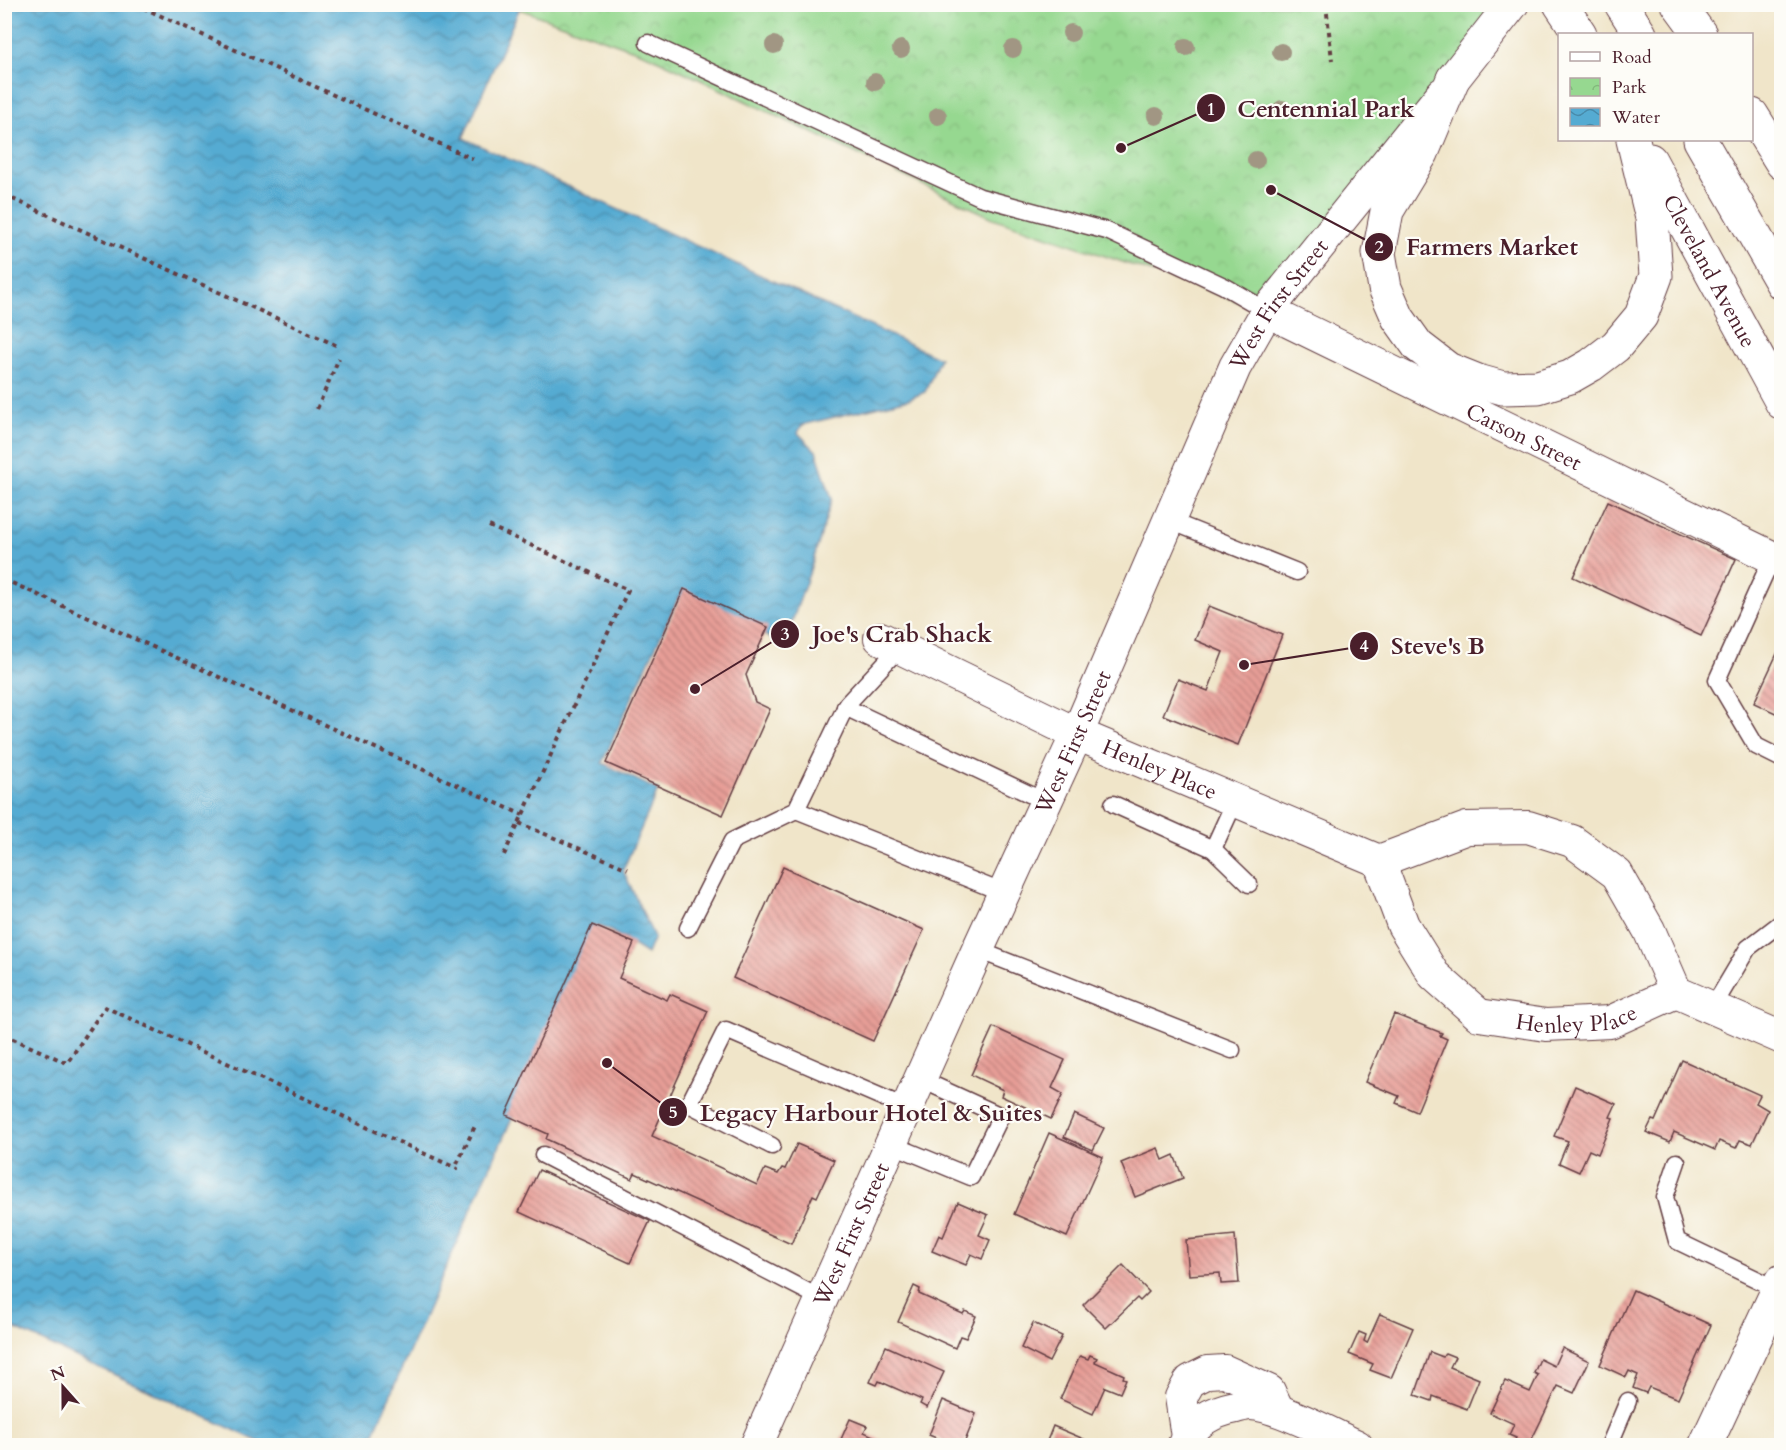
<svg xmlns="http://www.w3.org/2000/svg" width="1786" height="1450" viewBox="0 0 1786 1450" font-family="Cardo,serif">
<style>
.park{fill:url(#park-crowns);stroke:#707c5e;stroke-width:1.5}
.water{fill:url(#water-waves);stroke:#50657e;stroke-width:1.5}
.building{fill:url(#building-back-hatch)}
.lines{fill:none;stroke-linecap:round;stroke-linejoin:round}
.lane-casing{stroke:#633d43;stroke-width:19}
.street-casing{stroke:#633d43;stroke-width:34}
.secondary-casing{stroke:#633d43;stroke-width:35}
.primary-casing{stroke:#633d43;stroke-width:35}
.path{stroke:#633d43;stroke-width:4;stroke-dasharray:4.5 4.5;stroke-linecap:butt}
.lane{stroke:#fff;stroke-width:16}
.street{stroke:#fff;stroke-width:32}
.secondary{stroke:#fff;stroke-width:33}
.primary{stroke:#fff;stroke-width:33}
.tree{fill:#a19683}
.labels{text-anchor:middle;stroke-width:4.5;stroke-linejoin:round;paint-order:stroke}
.street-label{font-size:22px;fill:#4a1f2b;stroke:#fdfcf7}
.leader{fill:none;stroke:#4a1f2b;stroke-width:2}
.callout-dot{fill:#4a1f2b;stroke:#fdfcf7;stroke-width:2}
.mark-label{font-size:18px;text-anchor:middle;font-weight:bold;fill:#fff}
.callout-label{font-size:24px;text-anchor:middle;font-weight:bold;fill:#4a1f2b;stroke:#fdfcf7;stroke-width:4.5;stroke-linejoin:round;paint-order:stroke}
</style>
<defs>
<pattern id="park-crowns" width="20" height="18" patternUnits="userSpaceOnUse" patternTransform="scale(1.5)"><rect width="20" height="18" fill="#96d890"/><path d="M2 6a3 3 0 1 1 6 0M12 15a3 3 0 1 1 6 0" fill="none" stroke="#83b97c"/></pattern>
<pattern id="water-waves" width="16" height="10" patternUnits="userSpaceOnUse" patternTransform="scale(1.5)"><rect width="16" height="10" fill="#55abd2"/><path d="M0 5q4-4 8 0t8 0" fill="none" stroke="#488bab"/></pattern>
<pattern id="building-back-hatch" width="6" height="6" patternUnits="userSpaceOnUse" patternTransform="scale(1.5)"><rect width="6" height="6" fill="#e79e97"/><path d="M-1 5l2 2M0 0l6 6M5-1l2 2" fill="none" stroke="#bd807b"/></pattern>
</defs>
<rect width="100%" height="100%" fill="#fdfcf7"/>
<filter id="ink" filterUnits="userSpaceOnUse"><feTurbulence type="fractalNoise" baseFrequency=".0167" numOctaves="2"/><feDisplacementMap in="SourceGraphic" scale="12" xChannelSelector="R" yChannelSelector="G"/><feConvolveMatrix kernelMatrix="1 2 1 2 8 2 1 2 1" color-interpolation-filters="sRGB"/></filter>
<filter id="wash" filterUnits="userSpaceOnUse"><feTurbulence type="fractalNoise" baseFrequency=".008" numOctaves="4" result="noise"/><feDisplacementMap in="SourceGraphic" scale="24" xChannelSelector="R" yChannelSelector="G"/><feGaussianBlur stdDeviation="1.35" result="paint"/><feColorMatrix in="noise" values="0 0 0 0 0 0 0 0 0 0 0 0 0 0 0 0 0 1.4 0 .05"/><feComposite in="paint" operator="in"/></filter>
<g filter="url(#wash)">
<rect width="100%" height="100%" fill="#f0e5c9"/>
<!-- park -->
<path class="park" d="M521 4 1512 5 1267 311 993 218 648 55 519 9Z"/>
<!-- water -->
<path class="water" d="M5 5H521L463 138 940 358 925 392 909 399 802 425 798 433 816 451 832 499 810 571 784 644 679 596 602 763 658 790 623 870 654 937 647 954 611 931 599 926 481 1187 370 1442 360 1446 266 1445 5 1324Z"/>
<g id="blocks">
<!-- building -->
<g class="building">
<path d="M1608 501 1736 559 1701 636 1573 577Z"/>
<path d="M684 589 768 627 746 675 755 702 770 709 723 815 606 763Z"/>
<path d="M1209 606 1282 635 1238 745 1163 715 1178 679 1208 691 1223 652 1195 640Z"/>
<path d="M1782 643V716L1754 703Z"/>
<path d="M783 867 924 930 873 1041 733 978Z"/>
<path d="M592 925 634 943 619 978 667 1000 670 994 708 1011 652 1136 757 1185 765 1169 778 1174 782 1168 785 1169 797 1144 834 1160 817 1197 813 1195 791 1244 635 1173 632 1179 546 1139 548 1134 506 1115Z"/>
<path d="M1394 1014 1442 1033 1440 1036 1447 1039 1417 1112 1396 1103 1399 1096 1365 1082Z"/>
<path d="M993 1027 1065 1060 1052 1088 1063 1094 1051 1119 1001 1096 1003 1090 971 1075Z"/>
<path d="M1682 1060 1760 1095 1756 1103 1768 1110 1752 1144 1740 1140 1736 1148 1719 1141 1715 1150 1674 1132 1670 1142 1646 1132 1652 1120 1655 1121Z"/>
<path d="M1575 1086 1616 1104 1610 1117 1613 1118 1598 1154 1589 1150 1579 1172 1559 1163 1568 1141 1554 1136Z"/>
<path d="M1074 1114 1104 1128 1093 1150 1064 1137Z"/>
<path d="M1049 1133 1103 1157 1067 1237 1014 1214Z"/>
<path d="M1158 1148 1163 1160 1174 1155 1183 1178 1135 1197 1121 1163Z"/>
<path d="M539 1170 650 1221 630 1263 519 1212Z"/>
<path d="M958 1202 988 1215 979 1235 990 1240 982 1259 971 1254 966 1265 932 1251 939 1235 943 1237Z"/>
<path d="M1235 1235 1239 1283 1221 1284 1220 1273 1189 1275 1186 1240Z"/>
<path d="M1123 1265 1149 1292 1140 1301 1137 1298 1106 1328 1083 1305Z"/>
<path d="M914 1286 920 1289 919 1294 963 1314 965 1311 976 1316 966 1338 960 1336 955 1348 898 1322Z"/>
<path d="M1633 1290 1711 1325 1678 1399 1649 1387 1646 1393 1633 1388 1638 1375 1629 1371 1626 1377 1600 1365Z"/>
<path d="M1380 1314 1413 1328 1391 1378 1370 1370 1373 1364 1349 1354 1359 1332 1366 1335 1364 1341 1367 1343Z"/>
<path d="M1033 1323 1062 1336 1049 1362 1021 1348Z"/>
<path d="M886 1346 944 1372 927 1408 920 1404 922 1400 879 1381 877 1385 870 1382Z"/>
<path d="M1562 1348 1589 1361 1574 1393 1558 1386 1529 1445 1524 1442 1522 1446H1516L1513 1444 1516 1438 1509 1435 1514 1424 1490 1413 1505 1381 1530 1392 1538 1375 1534 1373 1540 1359 1554 1366Z"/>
<path d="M1430 1352 1443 1357 1445 1353 1455 1357 1450 1367 1479 1379 1467 1409 1433 1396 1432 1401 1415 1395Z"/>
<path d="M1090 1355 1097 1358 1095 1362 1124 1375 1123 1378 1126 1379 1120 1393 1105 1387 1093 1414 1060 1399 1080 1356 1088 1359Z"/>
<path d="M943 1400 976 1414 963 1446H956L929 1435Z"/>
<path d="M850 1419 867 1426 864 1432 895 1446H838Z"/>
<path d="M1053 1426 1086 1440 1097 1446H1045Z"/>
</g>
</g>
</g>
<g filter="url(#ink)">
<use href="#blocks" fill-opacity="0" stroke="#633d43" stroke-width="1.5"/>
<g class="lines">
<defs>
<g id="lane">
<path d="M648 43 980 197 1107 231 1224 286 1267 311"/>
<path d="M1168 520 1297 572"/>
<path d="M1772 558 1717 680 1756 746 1782 759"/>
<path d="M845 707 1046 802"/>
<path d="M1113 804 1213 849 1249 884"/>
<path d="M796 810 847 704 900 647"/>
<path d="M1213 849 1235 801"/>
<path d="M688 928 732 841 796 810 1004 893"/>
<path d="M978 950 1232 1050"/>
<path d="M1713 1007 1748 948 1782 922"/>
<path d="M891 1144 971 1177 1001 1116 920 1079"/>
<path d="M772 1146 689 1104 726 1030 907 1108"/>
<path d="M543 1155 822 1299"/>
<path d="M1677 1162 1665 1197 1677 1241 1777 1289"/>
<path d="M1609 1446 1628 1401"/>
</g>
<g id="street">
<path id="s1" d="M1267 311 1782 562"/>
<path id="s2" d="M880 638 1077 734 1379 861 1467 828 1528 827 1572 841 1617 874 1649 930 1676 992 1782 1038"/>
<path id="s3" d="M1379 861 1403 925 1434 975 1479 1015 1546 1025 1610 1022 1676 992"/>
<path d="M1187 1437 1181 1397 1190 1381 1208 1372 1225 1371 1269 1391 1278 1410"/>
<path id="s4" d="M756 1446 979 947 1077 734 1235 367 1267 311 1442 94"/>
<path d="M1183 1446C1194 1421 1211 1412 1236 1407 1240 1406 1246 1404 1250 1404 1274 1404 1333 1435 1357 1446"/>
</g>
<g id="secondary">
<path d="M1453 79 1512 4"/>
<path d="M1705 1446 1782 1281"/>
</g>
<g id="primary">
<path d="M1560 4 1580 34"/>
<path d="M1621 4 1640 34"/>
<path d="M1678 4 1700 34"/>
<path d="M1453 79 1422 153 1387 211 1379 253 1385 288 1398 318 1418 346 1448 369 1478 381 1503 388 1538 387 1570 377 1591 365 1616 346 1641 316 1656 276 1652 218 1633 140"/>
<path d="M1752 115 1782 163"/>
<path d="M1700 140 1782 283"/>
<path id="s5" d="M1650 160 1782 403"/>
</g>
</defs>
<!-- lane casing -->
<use href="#lane" class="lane-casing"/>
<!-- street casing -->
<use href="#street" class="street-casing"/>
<!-- secondary casing -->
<use href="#secondary" class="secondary-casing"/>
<!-- primary casing -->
<use href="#primary" class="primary-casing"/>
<!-- path -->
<g class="path">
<path d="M135 4 473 159"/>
<path d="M1326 4 1332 60"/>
<path d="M4 195 340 347"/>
<path d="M317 409 339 358"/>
<path d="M489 526 628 590 502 859"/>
<path d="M12 583 523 815"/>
<path d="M519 823 628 869"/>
<path d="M4 1035 67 1063 105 1007 458 1169"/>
<path d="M457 1164 476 1124"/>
</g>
<!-- lane -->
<use href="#lane" class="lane"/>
<!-- street -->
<use href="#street" class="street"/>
<!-- secondary -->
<use href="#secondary" class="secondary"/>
<!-- primary -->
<use href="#primary" class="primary"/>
</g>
<!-- trees -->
<g class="tree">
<circle cx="1071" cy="33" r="9"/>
<circle cx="774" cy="45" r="9"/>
<circle cx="1186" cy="47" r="9"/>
<circle cx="901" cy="49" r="9"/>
<circle cx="1013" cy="49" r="9"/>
<circle cx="1281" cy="52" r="9"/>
<circle cx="875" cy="82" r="9"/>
<circle cx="1282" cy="109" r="9"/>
<circle cx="938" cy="116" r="9"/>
<circle cx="1156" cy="116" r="9"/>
<circle cx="1256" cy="160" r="9"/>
</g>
</g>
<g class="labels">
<!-- street labels -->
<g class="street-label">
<text dy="8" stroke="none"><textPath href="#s5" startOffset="126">Cleveland Avenue</textPath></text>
<text dy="8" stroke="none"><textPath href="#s4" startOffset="1257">West First Street</textPath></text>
<text dy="8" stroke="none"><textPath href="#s1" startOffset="286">Carson Street</textPath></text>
<text dy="8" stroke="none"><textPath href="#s4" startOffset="772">West First Street</textPath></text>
<text dy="8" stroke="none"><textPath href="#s2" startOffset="309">Henley Place</textPath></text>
<text dy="8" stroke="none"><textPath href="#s3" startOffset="286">Henley Place</textPath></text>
<text dy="8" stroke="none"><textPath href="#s4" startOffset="232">West First Street</textPath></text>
</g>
</g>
<!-- callouts -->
<path class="leader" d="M1121 148L1211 108M1271 190L1379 247M695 689L785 634M1244 665L1364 646M607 1063L673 1112"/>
<g class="callout-dot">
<circle cx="1121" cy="148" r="6"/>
<circle cx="1271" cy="190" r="6"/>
<circle cx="695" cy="689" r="6"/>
<circle cx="1244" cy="665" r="6"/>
<circle cx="607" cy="1063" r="6"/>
<circle cx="1211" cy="108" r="15"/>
<circle cx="1379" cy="247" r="15"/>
<circle cx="785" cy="634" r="15"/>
<circle cx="1364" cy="646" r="15"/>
<circle cx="673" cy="1112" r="15"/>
</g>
<g class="mark-label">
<text x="1211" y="115">1</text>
<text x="1379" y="253">2</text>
<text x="785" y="640">3</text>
<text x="1364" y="652">4</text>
<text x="673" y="1118">5</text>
</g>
<g class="callout-label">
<text x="1326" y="117">Centennial Park</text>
<text x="1492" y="255">Farmers Market</text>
<text x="902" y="642">Joe's Crab Shack</text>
<text x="1438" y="654">Steve's B</text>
<text x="871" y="1121">Legacy Harbour Hotel &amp; Suites</text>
</g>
<!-- margin -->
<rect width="1786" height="1450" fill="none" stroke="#fdfcf7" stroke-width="24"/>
<!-- legend -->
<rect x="1558" y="33" width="195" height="108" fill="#fdfcf7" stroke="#b5a4a5" stroke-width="1.5"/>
<rect x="1570" y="52" width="30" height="9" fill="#ffffff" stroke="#b5a4a5" stroke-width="1.5"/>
<text x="1612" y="63" font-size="18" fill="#4a1f2b">Road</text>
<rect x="1570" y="78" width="30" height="18" fill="url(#park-crowns)" stroke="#b5a4a5" stroke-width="1.5"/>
<text x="1612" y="93" font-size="18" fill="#4a1f2b">Park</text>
<rect x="1570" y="108" width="30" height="18" fill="url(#water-waves)" stroke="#b5a4a5" stroke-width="1.5"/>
<text x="1612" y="123" font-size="18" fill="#4a1f2b">Water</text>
<!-- north arrow -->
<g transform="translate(63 1387) rotate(339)" stroke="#fdfcf7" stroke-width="4.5" paint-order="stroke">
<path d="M0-4.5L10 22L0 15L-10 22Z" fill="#4a1f2b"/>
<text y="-9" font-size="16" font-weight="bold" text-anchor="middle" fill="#4a1f2b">N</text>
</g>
</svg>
